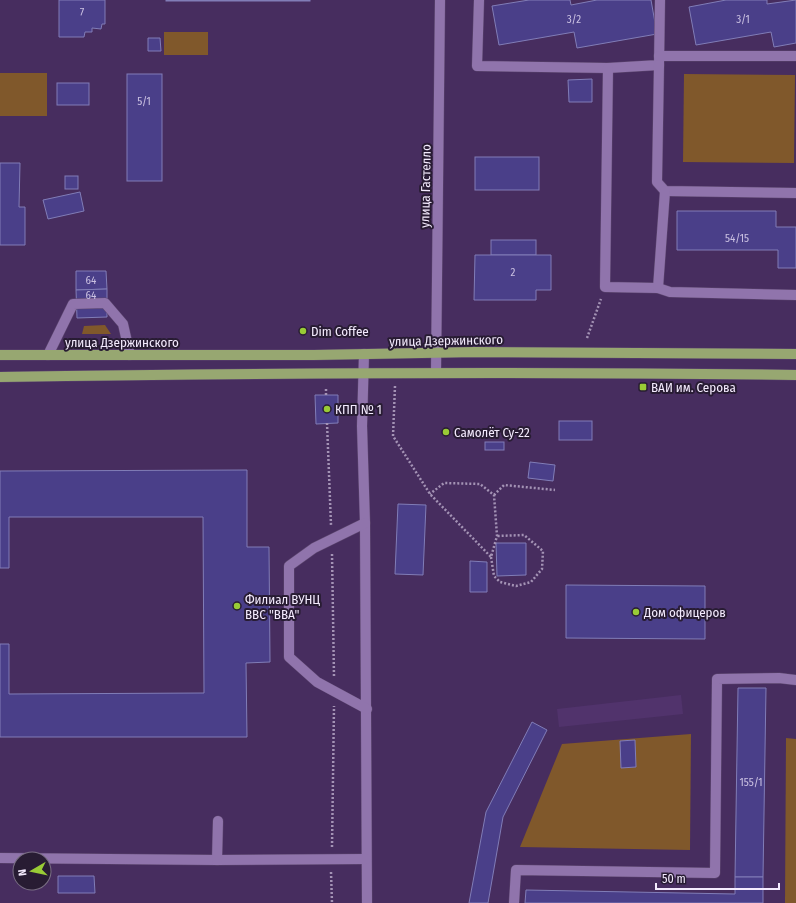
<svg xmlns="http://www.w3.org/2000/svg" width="796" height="903" viewBox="0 0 796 903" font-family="'Fira Sans Condensed',sans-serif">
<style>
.built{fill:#51336c}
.green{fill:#80582b}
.building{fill:#4a3f89;stroke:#817db7}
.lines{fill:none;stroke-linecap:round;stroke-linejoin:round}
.minor-casing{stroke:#5d476f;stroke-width:11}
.major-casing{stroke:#5d476f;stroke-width:11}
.path{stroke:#a493b5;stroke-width:2.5;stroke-dasharray:2 2;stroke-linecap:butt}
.minor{stroke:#9074ac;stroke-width:10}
.major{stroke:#97a771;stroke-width:10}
.poi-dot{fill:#99cb36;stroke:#281c33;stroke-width:1.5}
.labels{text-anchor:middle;stroke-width:4;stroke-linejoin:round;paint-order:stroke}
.number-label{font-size:11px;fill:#cac0e1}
.street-label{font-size:13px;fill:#f4ebfe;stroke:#281c33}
.poi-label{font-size:13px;fill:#f4ebfe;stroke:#281c33;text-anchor:start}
</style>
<rect width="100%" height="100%" fill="#472d5f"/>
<!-- built -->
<path class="built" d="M681 695 683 714 559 727 557 709Z"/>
<!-- green -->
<g class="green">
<rect x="164" y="32" width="44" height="23"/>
<rect x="0" y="73" width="47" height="43"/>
<path d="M684 74 795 75 794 163 683 162Z"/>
<path d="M105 325 111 334H82L84 326Z"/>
<path d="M691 734 690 850 520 847 562 744Z"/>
<path d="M786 738 796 739V903H785Z"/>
</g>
<!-- building -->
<g class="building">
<path d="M59 0H105V24H102L101 29 92 28V32H85L84 37H59Z"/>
<rect x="166" y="0" width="144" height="1"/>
<path d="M529 0H570L571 5 597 0H651L657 34 577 48 574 32 499 45 492 6Z"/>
<path d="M726 0H767V4L796 0V43L774 47 771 32 696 45 689 7Z"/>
<path d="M148 38H160L161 51H148Z"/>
<rect x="127" y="74" width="35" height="107"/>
<path d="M592 79V102H569L568 80Z"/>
<rect x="57" y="83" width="32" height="22"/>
<rect x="475" y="157" width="64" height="33"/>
<path d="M0 163H20L19 207H25V245H0Z"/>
<rect x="65" y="176" width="13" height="13"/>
<path d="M80 192 84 211 48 219 43 200Z"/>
<path d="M677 211H776V227H796V268H778V250H677Z"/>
<rect x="491" y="240" width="45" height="15"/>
<path d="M475 255H551V290H536V300H474Z"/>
<path d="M76 271H106L107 289 76 290Z"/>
<path d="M107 289V317L77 318 76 290Z"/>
<path d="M315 395H338V423L316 424Z"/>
<rect x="559" y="421" width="33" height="19"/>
<rect x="485" y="442" width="19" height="8"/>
<path d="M530 462 555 465 553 481 528 478Z"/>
<path d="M247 470V547H269L270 662 246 663 247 737H0V644H9V694L204 693 203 517H9V568H0V471Z"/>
<path d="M398 504 426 505 423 575 395 574Z"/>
<path d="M496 543H526V575L497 576Z"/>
<path d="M470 561 487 562V592H470Z"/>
<path d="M566 585 705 586V639L566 638Z"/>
<path d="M738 688H766L763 877H735Z"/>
<path d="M532 722 547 730 503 817 488 903H469L486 812Z"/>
<path d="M635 740 636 767 621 768 620 741Z"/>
<path d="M58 876H94L95 893H58Z"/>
<path d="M735 877H763V903H525L526 890 735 894Z"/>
</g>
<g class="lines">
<defs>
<g id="minor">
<path d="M479 0 477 66 608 68 659 65 660 0"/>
<path d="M659 56H796"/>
<path d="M659 65 657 182 665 191 796 193"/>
<path d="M608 68 605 287 658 288"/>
<path d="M665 191 658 288 670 292 796 295"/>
<path d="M364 354 362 426 365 523 367 903"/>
<path d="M48 355 73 304 105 303 123 324 130 355"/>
<path d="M436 372 440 0"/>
<path d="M365 523 314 548 289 566V657L317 682 367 709"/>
<path d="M0 858 217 860 366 859"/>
<path d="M217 860 218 821"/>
<path d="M514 903 516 870 715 873 717 679 779 678 796 680"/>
</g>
<g id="major">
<path d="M0 355H314L475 352 796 354"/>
<path d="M0 377C265 373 531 371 796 375"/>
</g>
</defs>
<!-- minor casing -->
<use href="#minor" class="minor-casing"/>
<!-- major casing -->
<use href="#major" class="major-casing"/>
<!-- path -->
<g class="path">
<path d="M587 338 601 299"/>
<path d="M395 386 393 436 430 494 491 557 497 536 494 495 480 484 444 483 430 494"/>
<path d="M326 389V395"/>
<path d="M327 423 331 525"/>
<path d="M494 495 504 485 555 490"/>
<path d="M332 554 334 677"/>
<path d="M491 557 494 576 500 582 516 586 531 582 542 569 543 551 524 535 497 536"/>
<path d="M332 847 334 706"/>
<path d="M331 872 332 903"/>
</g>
<!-- minor -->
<use href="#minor" class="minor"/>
<!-- major -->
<use href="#major" class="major"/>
</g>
<!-- markers -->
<g class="poi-dot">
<circle cx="303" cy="331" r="4"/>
<rect x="639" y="383" width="8" height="8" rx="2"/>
<circle cx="327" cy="409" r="4"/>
<circle cx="446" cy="432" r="4"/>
<circle cx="237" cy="606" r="4"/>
<circle cx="636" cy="612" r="4"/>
</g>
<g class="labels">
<!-- number labels -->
<g class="number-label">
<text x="82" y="16">7</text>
<text x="574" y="23">3/2</text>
<text x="743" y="23">3/1</text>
<text x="144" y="105">5/1</text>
<text x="737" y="242">54/15</text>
<text x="513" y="276">2</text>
<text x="91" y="284">64</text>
<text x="91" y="299">64</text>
<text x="751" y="786">155/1</text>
</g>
<!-- street labels -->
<g class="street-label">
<text transform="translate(425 186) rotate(-89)" y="5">улица Гастелло</text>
<text transform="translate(446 340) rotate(-1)" y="5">улица Дзержинского</text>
<text x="122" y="347">улица Дзержинского</text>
</g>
<!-- poi labels -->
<g class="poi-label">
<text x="311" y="336">Dim Coffee</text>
<text x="651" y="392">ВАИ им. Серова</text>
<text x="335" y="414">КПП № 1</text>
<text x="454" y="437">Самолёт Су-22</text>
<text x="245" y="604">Филиал ВУНЦ<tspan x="245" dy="15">ВВС "ВВА"</tspan></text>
<text x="644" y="617">Дом офицеров</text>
</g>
</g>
<!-- north arrow -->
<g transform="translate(32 871) rotate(261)"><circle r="19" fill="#281c33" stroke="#7a6f84"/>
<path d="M0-3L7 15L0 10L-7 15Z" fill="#99cb36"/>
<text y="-6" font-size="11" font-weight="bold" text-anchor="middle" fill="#f4ebfe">N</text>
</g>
<!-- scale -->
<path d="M656 883v6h123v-6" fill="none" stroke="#f4ebfe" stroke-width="2"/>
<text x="662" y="883" font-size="12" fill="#f4ebfe" stroke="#281c33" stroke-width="3" paint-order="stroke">50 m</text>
</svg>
